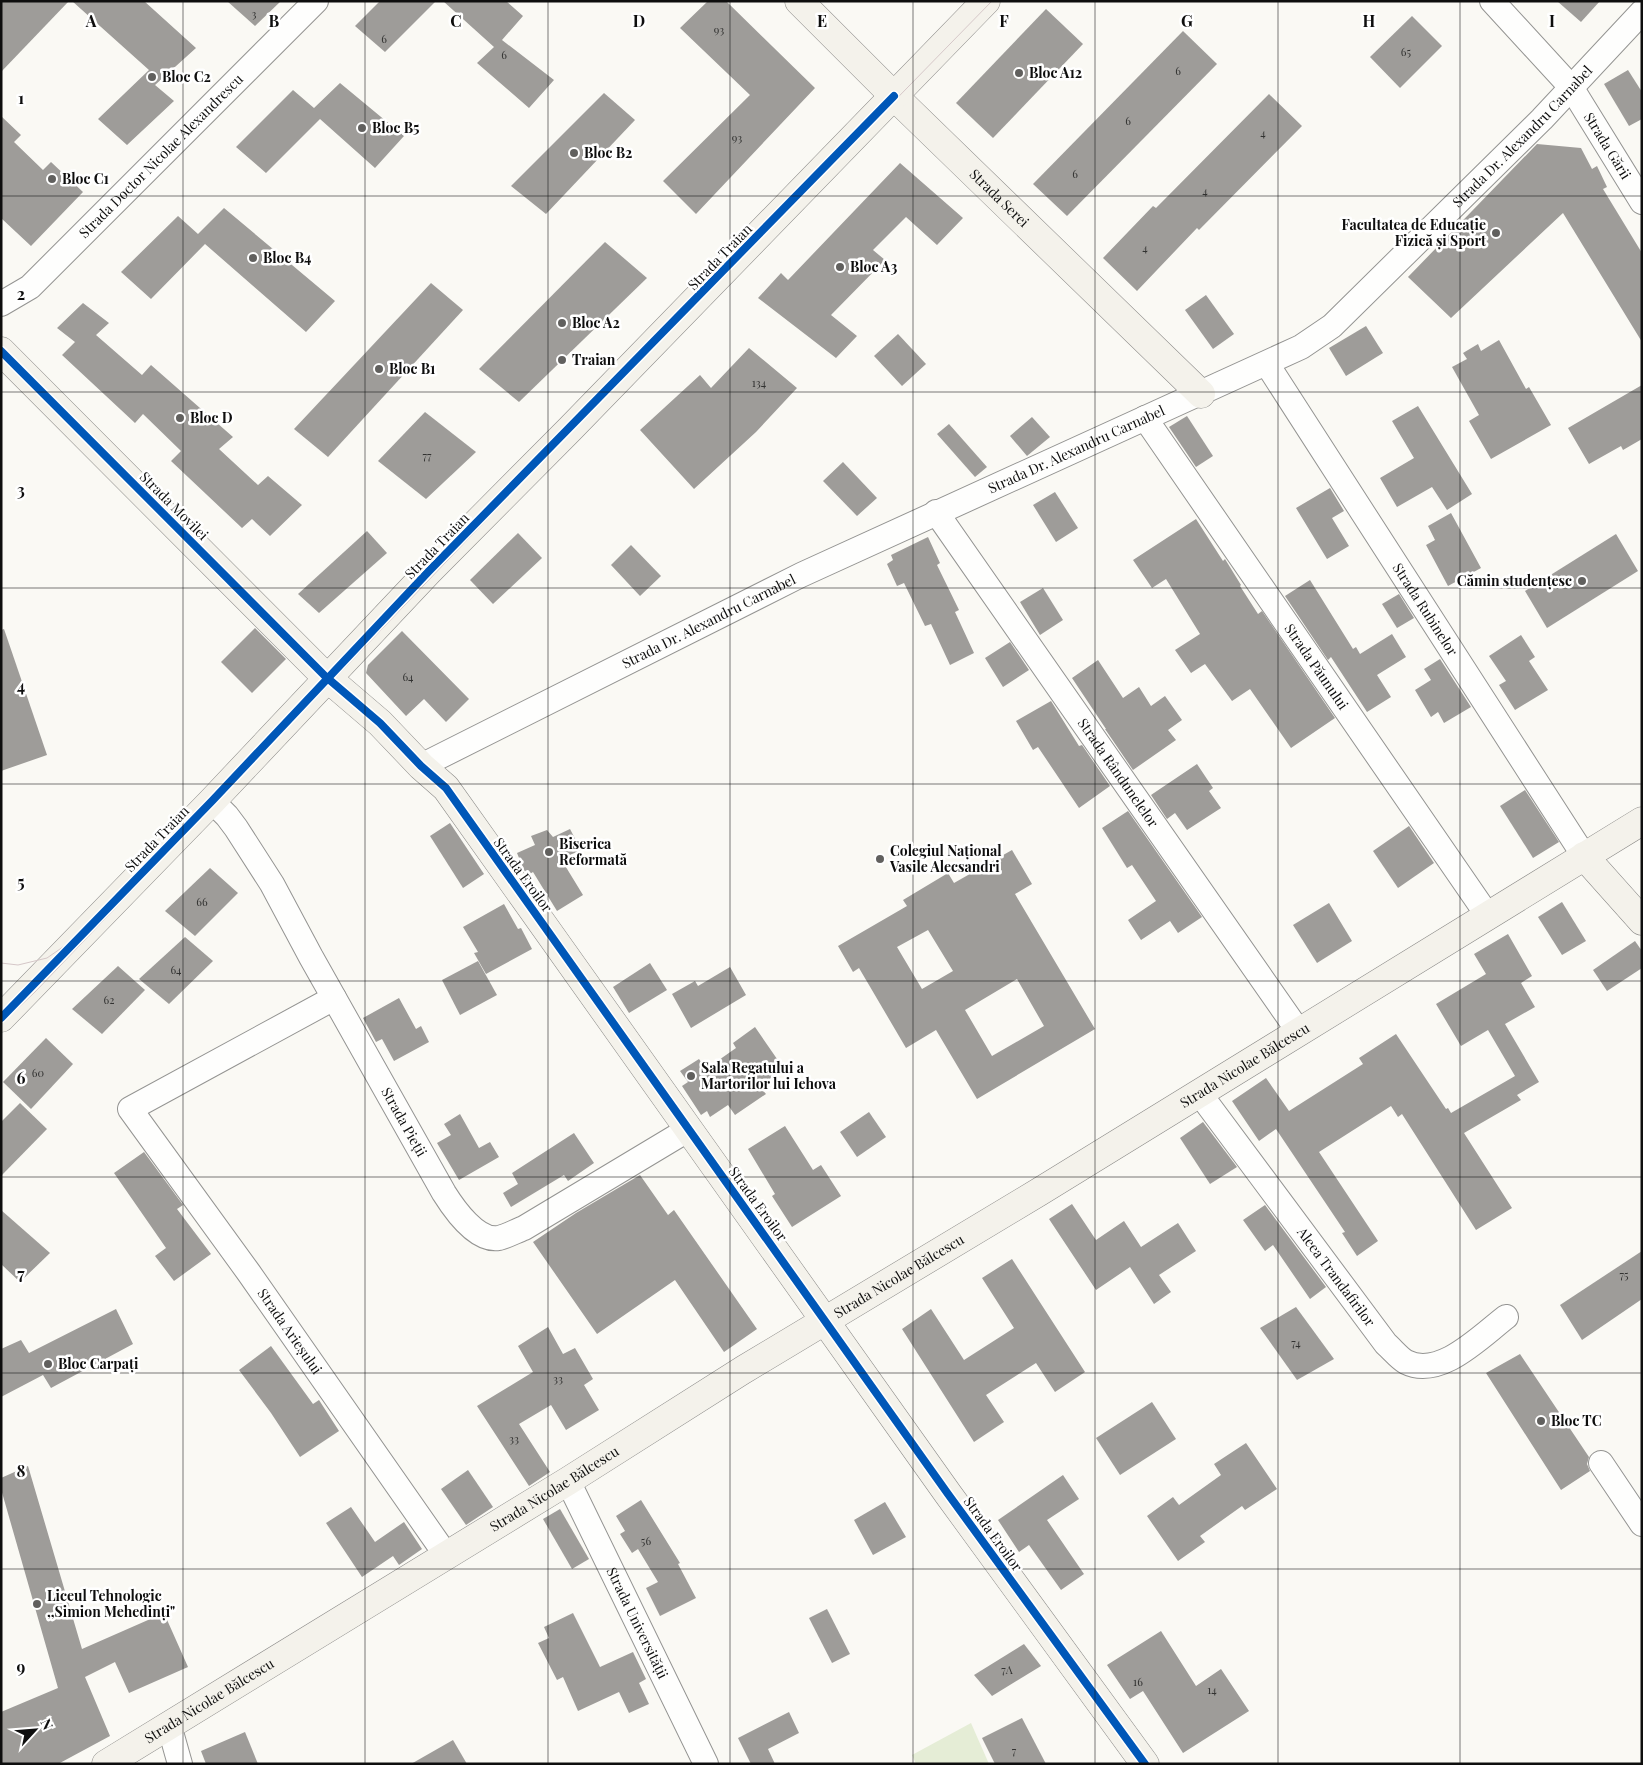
<svg xmlns="http://www.w3.org/2000/svg" width="1643" height="1765" viewBox="0 0 1643 1765" font-family="'Playfair Display',serif">
<style>
.green{fill:#e5edd6}
.building{fill:#9e9c99;fill-rule:evenodd}
.lines{fill:none;stroke-linecap:round;stroke-linejoin:round}
.street-casing{stroke:#949492;stroke-width:26}
.secondary-casing{stroke:#8b8a88;stroke-width:29}
.street{stroke:#fefefd;stroke-width:24}
.secondary{stroke:#f4f2eb;stroke-width:28}
.tram{stroke:#d5c7c8;stroke-width:1}
.cycleway-casing{stroke:#fff;stroke-width:11}
.cycleway{stroke:#0057b8;stroke-width:8}
.grid{fill:none;stroke:#0e0e0e;stroke-width:1;stroke-opacity:0.55}
.poi-dot{fill:#61605e;stroke:#fff;stroke-width:2}
.labels{text-anchor:middle;stroke-width:5;stroke-linejoin:round;paint-order:stroke}
.number-label{font-size:11px;fill:#323231}
.poi-label{font-size:14px;font-weight:bold;fill:#0e0e0e;stroke:#fff;text-anchor:start}
.street-label{font-size:14px;fill:#0e0e0e;stroke:#fff}
.grid-label{font-size:16px;text-anchor:middle;font-weight:bold;fill:#0e0e0e;stroke:#fff;stroke-width:5;stroke-linejoin:round;paint-order:stroke}
</style>
<rect width="100%" height="100%" fill="#faf9f4"/>
<!-- green -->
<path class="green" d="M971 1723 989 1764H916L912 1755Z"/>
<!-- building -->
<g class="building">
<path d="M1 1H69L1 72Z"/>
<path d="M72 1H144L196 48 155 85 174 101 127 145 98 119 149 70Z"/>
<path d="M227 1H281L255 26Z"/>
<path d="M380 1H436L385 52 355 26Z"/>
<path d="M443 1H506L523 16 502 40 554 80 529 108 477 63 494 47Z"/>
<path d="M708 1H726L815 88 696 214 663 181 750 95 680 28Z"/>
<path d="M1557 1H1600L1581 22Z"/>
<path d="M1046 9 1083 44 993 138 956 103Z"/>
<path d="M1412 16 1442 46 1400 88 1370 57Z"/>
<path d="M1183 31 1217 64 1067 216 1033 184Z"/>
<path d="M1628 70 1642 92V119L1629 126 1604 84Z"/>
<path d="M340 83 404 136 375 168 320 119 266 173 236 147 293 90 314 108Z"/>
<path d="M604 93 635 120 546 214 511 186Z"/>
<path d="M1269 94 1302 126 1199 230 1197 228 1137 291 1103 258 1153 206 1156 208Z"/>
<path d="M1 116 21 135 14 142 43 170 51 162 83 192 31 246 1 218Z"/>
<path d="M1537 144 1581 148 1592 169 1597 166 1607 187 1603 189 1642 253V342L1563 213 1451 318 1408 277Z"/>
<path d="M900 163 963 218 937 245 906 217 873 250 885 260 831 315 857 336 836 358 758 298 781 273 788 280Z"/>
<path d="M224 208 335 301 306 332 205 244 151 299 121 272 178 216 198 234Z"/>
<path d="M605 242 647 278 519 402 479 369Z"/>
<path d="M431 283 463 310 328 457 294 429Z"/>
<path d="M1206 295 1234 334 1213 349 1185 310Z"/>
<path d="M83 303 109 323 96 335 142 375 151 365 233 437 219 449 258 485 268 476 302 505 270 536 252 519 242 528 171 461 181 451 143 414 135 423 62 355 75 342 57 328Z"/>
<path d="M1366 326 1383 353 1346 376 1329 348Z"/>
<path d="M898 334 926 364 902 386 874 356Z"/>
<path d="M1499 340 1526 389 1529 387 1551 425 1491 459 1469 421 1479 415 1452 367 1467 359 1463 353 1478 344 1481 351Z"/>
<path d="M749 348 797 388 756 432 694 489 640 430 700 375 711 388Z"/>
<path d="M1642 385V439L1623 450 1621 446 1589 464 1568 428Z"/>
<path d="M1418 406 1472 494 1447 510 1432 487 1397 507 1380 478 1414 458 1392 421Z"/>
<path d="M425 412 476 452 426 499 378 461Z"/>
<path d="M1187 416 1213 456 1196 467 1169 427Z"/>
<path d="M1032 417 1050 437 1027 456 1010 436Z"/>
<path d="M949 424 987 467 975 477 937 434Z"/>
<path d="M843 462 877 498 857 516 823 481Z"/>
<path d="M1330 488 1344 511 1332 518 1349 546 1327 559 1296 508Z"/>
<path d="M1055 492 1078 528 1056 542 1033 505Z"/>
<path d="M1451 513 1481 568 1448 586 1426 545 1435 540 1428 526Z"/>
<path d="M1196 519 1223 561 1225 559 1241 585 1240 586 1258 614 1262 611 1335 718 1291 748 1250 689 1232 701 1205 664 1191 673 1175 650 1200 634 1166 579 1152 588 1133 560Z"/>
<path d="M367 531 387 553 319 613 298 594Z"/>
<path d="M518 533 542 558 493 604 470 580Z"/>
<path d="M1616 534 1638 571 1547 628 1525 591Z"/>
<path d="M928 537 940 563 937 565 959 610 955 612 974 653 950 665 931 624 925 626 904 583 897 586 887 564 893 560 891 555Z"/>
<path d="M631 545 661 576 640 596 611 565Z"/>
<path d="M1310 580 1353 649 1356 647 1360 654 1392 634 1406 657 1377 675 1391 697 1367 712 1331 657 1328 660 1285 596Z"/>
<path d="M1043 588 1063 620 1040 635 1020 602Z"/>
<path d="M1399 594 1414 618 1397 628 1382 604Z"/>
<path d="M255 628 286 659 252 693 221 662Z"/>
<path d="M4 629 47 755 1 771V630Z"/>
<path d="M402 631 469 699 446 722 424 699 406 716 366 673 368 665Z"/>
<path d="M1521 635 1535 657 1529 661 1548 690 1515 710 1499 685 1506 681 1489 656Z"/>
<path d="M1010 642 1029 670 1003 687 985 658Z"/>
<path d="M1440 659 1471 707 1444 723 1438 712 1431 717 1415 690 1431 680 1424 669Z"/>
<path d="M1098 660 1123 698 1139 687 1151 706 1165 696 1182 720 1168 730 1176 740 1133 770 1105 729H1106L1072 678Z"/>
<path d="M1051 701 1079 746 1082 745 1110 786 1079 808 1038 747 1033 750 1016 721Z"/>
<path d="M1197 764 1213 788 1209 791 1221 808 1187 830 1175 813 1167 819 1151 795Z"/>
<path d="M1525 790 1559 842 1533 858 1500 806Z"/>
<path d="M1128 811 1202 917 1178 933 1170 921 1141 940 1128 920 1156 901 1132 865 1127 868 1102 828Z"/>
<path d="M450 823 484 874 463 888 430 836Z"/>
<path d="M1409 826 1434 863 1398 888 1373 851Z"/>
<path d="M570 829 581 850 561 859 583 895 557 911 533 872 528 875 524 870 517 853 535 845 531 836 547 830 553 837Z"/>
<path d="M1012 850 1032 884 1015 894 1095 1029 977 1099 936 1030 906 1048 859 968 853 972 838 946 907 906 903 900 948 873 954 883ZM928 930 953 971 922 989 897 947ZM1017 979 1044 1026 992 1056 965 1010Z"/>
<path d="M210 868 238 893 195 936 165 911Z"/>
<path d="M1562 902 1586 941 1562 955 1538 917Z"/>
<path d="M1329 903 1352 941 1317 963 1293 925Z"/>
<path d="M504 904 518 929 521 928 532 949 486 974 474 953 478 952 463 927Z"/>
<path d="M1508 934 1532 976 1521 983 1535 1007 1505 1024 1539 1082 1517 1095 1521 1100 1464 1133 1512 1208 1476 1230 1402 1114 1398 1117 1391 1106 1319 1152 1378 1241 1357 1256 1342 1233 1345 1232 1276 1129 1259 1141 1232 1101 1266 1078 1289 1111 1363 1064 1359 1058 1396 1034 1446 1109 1448 1108 1451 1113 1515 1076 1488 1030 1461 1046 1436 1004 1486 974 1474 954Z"/>
<path d="M185 937 213 961 169 1004 139 979Z"/>
<path d="M1635 941 1642 951V968L1607 991 1593 970Z"/>
<path d="M478 961 497 995 460 1015 442 980Z"/>
<path d="M650 963 667 990 629 1013 613 987Z"/>
<path d="M118 966 145 990 102 1034 72 1009Z"/>
<path d="M730 967 746 995 691 1028 672 994 695 981 698 986Z"/>
<path d="M399 998 416 1029 421 1026 429 1042 394 1061 382 1039 376 1042 363 1018Z"/>
<path d="M755 1027 784 1069 759 1086 766 1094 735 1115 728 1105 710 1117 707 1111 701 1115 682 1086 688 1082 680 1071 699 1059 706 1069 736 1048 733 1043Z"/>
<path d="M46 1038 73 1064 31 1109 3 1082Z"/>
<path d="M20 1103 47 1129 1 1176V1122Z"/>
<path d="M869 1112 886 1137 857 1157 840 1132Z"/>
<path d="M460 1114 479 1148 490 1142 499 1157 459 1180 437 1143 451 1135 444 1124Z"/>
<path d="M1203 1122 1237 1167 1210 1184 1180 1138Z"/>
<path d="M785 1126 813 1170 821 1165 841 1196 792 1227 772 1196 775 1194 748 1149Z"/>
<path d="M574 1133 594 1163 568 1181 564 1175 511 1207 503 1193 518 1184 512 1173Z"/>
<path d="M144 1152 183 1205 177 1209 211 1254 174 1281 155 1256 166 1248 114 1173Z"/>
<path d="M640 1175 668 1215 674 1210 757 1329 724 1352 675 1280 597 1334 533 1242 576 1213Z"/>
<path d="M1072 1204 1096 1240 1124 1221 1141 1247 1178 1223 1196 1251 1159 1275 1171 1292 1154 1304 1130 1267 1096 1290 1049 1219Z"/>
<path d="M1265 1205 1326 1287 1310 1299 1273 1245 1265 1251 1243 1220Z"/>
<path d="M1 1210 50 1253 20 1282 1 1264Z"/>
<path d="M1642 1251V1299L1582 1340 1560 1305Z"/>
<path d="M1012 1259 1085 1372 1055 1392 1036 1363 986 1395 1004 1422 974 1442 902 1329 931 1309 964 1360 1014 1328 982 1278Z"/>
<path d="M1296 1307 1334 1359 1297 1380 1260 1328Z"/>
<path d="M116 1309 133 1344 51 1388 43 1375 1 1397V1349L21 1340 29 1353Z"/>
<path d="M548 1327 563 1354 575 1348 593 1379 584 1385 599 1410 566 1430 551 1405 519 1424 550 1472 529 1486 477 1406 533 1372 518 1346Z"/>
<path d="M271 1346 313 1404 319 1400 339 1431 300 1457 271 1413 239 1370Z"/>
<path d="M1520 1354 1589 1457 1587 1464 1590 1471 1561 1490 1486 1373Z"/>
<path d="M1152 1402 1176 1439 1120 1475 1096 1438Z"/>
<path d="M1246 1443 1277 1489 1245 1510 1242 1506 1200 1536 1205 1542 1178 1561 1147 1516 1173 1497 1179 1505 1221 1475 1214 1464Z"/>
<path d="M28 1466 82 1649 164 1613 188 1667 129 1693 115 1662 85 1677 110 1736 58 1764H1V1712L58 1688 1 1489V1478Z"/>
<path d="M468 1470 493 1507 466 1525 441 1489Z"/>
<path d="M1063 1475 1079 1499 1047 1520 1084 1574 1061 1590 1029 1545 1019 1552 998 1520Z"/>
<path d="M641 1500 680 1563 678 1564 696 1598 660 1616 646 1588 658 1582 638 1549 632 1553 620 1534 625 1531 616 1516Z"/>
<path d="M885 1502 906 1537 873 1555 854 1520Z"/>
<path d="M351 1507 375 1542 404 1522 422 1549 399 1565 393 1556 362 1577 326 1523Z"/>
<path d="M560 1509 589 1559 572 1569 543 1519Z"/>
<path d="M827 1609 850 1654 832 1663 809 1618Z"/>
<path d="M573 1613 600 1667 633 1652 646 1679 639 1683 649 1704 629 1713 619 1692 578 1711 563 1677 557 1680 538 1643 549 1638 544 1627Z"/>
<path d="M1161 1631 1196 1686 1221 1669 1249 1711 1183 1753 1143 1691 1130 1699 1107 1665Z"/>
<path d="M1024 1644 1041 1666 992 1696 974 1675Z"/>
<path d="M789 1712 799 1733 768 1749 775 1764H751L738 1738Z"/>
<path d="M1022 1718 1046 1764H995L982 1738Z"/>
<path d="M245 1732 258 1764H206L201 1751Z"/>
<path d="M453 1740 467 1764H411Z"/>
</g>
<g class="lines">
<defs>
<g id="street">
<path id="s1" d="M1492 1 1571 87 1642 202"/>
<path id="s2" d="M1 304 30 287 316 1"/>
<path id="s3" d="M1267 364 1584 856"/>
<path id="s4" d="M1145 418 1488 916"/>
<path id="s5" d="M936 512 1299 1032"/>
<path id="s6" d="M421 766 801 575 1301 347 1332 326 1542 119 1642 12"/>
<path id="s7" d="M212 801 227 816 236 828 272 884 311 957 444 1193C454 1209 477 1242 499 1238 507 1236 516 1231 524 1228L689 1129"/>
<path id="s8" d="M334 998 130 1109 249 1273 446 1555"/>
<path id="s9" d="M1200 1094 1386 1344C1392 1349 1399 1358 1406 1362 1440 1379 1480 1337 1506 1317"/>
<path d="M1601 1463 1642 1524"/>
<path id="s10" d="M568 1481 706 1764"/>
<path d="M169 1725 180 1764"/>
</g>
<g id="secondary">
<path id="s11" d="M799 1 897 99 1201 394"/>
<path d="M1 351 325 676 380 723 421 766 446 788 948 1494 1145 1764"/>
<path d="M1584 856 1642 921"/>
<path d="M1 1018 212 801 429 571 570 429 986 1"/>
<path id="s12" d="M106 1764 568 1481 743 1370 1039 1192 1642 821"/>
</g>
</defs>
<!-- street casing -->
<use href="#street" class="street-casing"/>
<!-- secondary casing -->
<use href="#secondary" class="secondary-casing"/>
<!-- street -->
<use href="#street" class="street"/>
<!-- secondary -->
<use href="#secondary" class="secondary"/>
<!-- tram -->
<g class="tram">
<path d="M195 814 346 654 460 537"/>
<path d="M1 963 18 965 47 958 73 940 161 850"/>
<path d="M1 1024 35 992 532 472 992 1"/>
</g>
<defs>
<g id="cycleway">
<path d="M1 351 325 676 380 723 421 766 446 788 948 1494 1145 1764"/>
<path d="M1 1018 212 801 429 571 894 96"/>
</g>
</defs>
<!-- cycleway casing -->
<use href="#cycleway" class="cycleway-casing"/>
<!-- cycleway -->
<use href="#cycleway" class="cycleway"/>
</g>
<!-- grid -->
<path class="grid" d="M183 1V1764M365 1V1764M548 1V1764M730 1V1764M913 1V1764M1095 1V1764M1278 1V1764M1460 1V1764M1 196H1642M1 392H1642M1 588H1642M1 784H1642M1 981H1642M1 1177H1642M1 1373H1642M1 1569H1642"/>
<!-- markers -->
<g class="poi-dot">
<circle cx="1019" cy="73" r="5"/>
<circle cx="152" cy="77" r="5"/>
<circle cx="362" cy="128" r="5"/>
<circle cx="574" cy="153" r="5"/>
<circle cx="52" cy="179" r="5"/>
<circle cx="1496" cy="233" r="5"/>
<circle cx="253" cy="258" r="5"/>
<circle cx="840" cy="267" r="5"/>
<circle cx="562" cy="323" r="5"/>
<circle cx="562" cy="360" r="5"/>
<circle cx="379" cy="369" r="5"/>
<circle cx="180" cy="418" r="5"/>
<circle cx="1582" cy="581" r="5"/>
<circle cx="549" cy="852" r="5"/>
<circle cx="880" cy="859" r="5"/>
<circle cx="691" cy="1076" r="5"/>
<circle cx="48" cy="1364" r="5"/>
<circle cx="1541" cy="1421" r="5"/>
<circle cx="37" cy="1604" r="5"/>
</g>
<g class="labels">
<!-- number labels -->
<g class="number-label">
<text x="254" y="18">3</text>
<text x="719" y="34">93</text>
<text x="384" y="43">6</text>
<text x="1406" y="56">65</text>
<text x="504" y="59">6</text>
<text x="1178" y="75">6</text>
<text x="1128" y="125">6</text>
<text x="1263" y="137">4</text>
<text x="737" y="142">93</text>
<text x="1075" y="178">6</text>
<text x="1205" y="195">4</text>
<text x="1145" y="252">4</text>
<text x="759" y="387">134</text>
<text x="427" y="460">77</text>
<text x="408" y="681">64</text>
<text x="202" y="906">66</text>
<text x="176" y="974">64</text>
<text x="109" y="1004">62</text>
<text x="38" y="1077">60</text>
<text x="1624" y="1279">75</text>
<text x="1296" y="1347">74</text>
<text x="558" y="1383">33</text>
<text x="514" y="1443">33</text>
<text x="646" y="1545">56</text>
<text x="1007" y="1674">7A</text>
<text x="1138" y="1686">16</text>
<text x="1212" y="1694">14</text>
<text x="1014" y="1755">7</text>
</g>
<!-- poi labels -->
<g class="poi-label">
<text x="1029" y="78">Bloc A12</text>
<text x="162" y="82">Bloc C2</text>
<text x="372" y="133">Bloc B5</text>
<text x="584" y="158">Bloc B2</text>
<text x="62" y="184">Bloc C1</text>
<text x="1486" y="230" text-anchor="end">Facultatea de Educație<tspan x="1486" dy="16">Fizică și Sport</tspan></text>
<text x="263" y="263">Bloc B4</text>
<text x="850" y="272">Bloc A3</text>
<text x="572" y="328">Bloc A2</text>
<text x="572" y="365">Traian</text>
<text x="389" y="374">Bloc B1</text>
<text x="190" y="423">Bloc D</text>
<text x="1572" y="586" text-anchor="end">Cămin studențesc</text>
<text x="559" y="849">Biserica<tspan x="559" dy="16">Reformată</tspan></text>
<text x="890" y="856">Colegiul Național<tspan x="890" dy="16">Vasile Alecsandri</tspan></text>
<text x="701" y="1073">Sala Regatului a<tspan x="701" dy="16">Martorilor lui Iehova</tspan></text>
<text x="58" y="1369">Bloc Carpați</text>
<text x="1551" y="1426">Bloc TC</text>
<text x="47" y="1601">Liceul Tehnologic<tspan x="47" dy="16">,,Simion Mehedinți"</tspan></text>
</g>
<!-- street labels -->
<g class="street-label">
<text dy="5" stroke="none"><textPath href="#s6" startOffset="1281">Strada Dr. Alexandru Carnabel</textPath></text>
<text dy="5" stroke="none"><textPath href="#s1" startOffset="186">Strada Gării</textPath></text>
<text dy="5" stroke="none"><textPath href="#s2" startOffset="219">Strada Doctor Nicolae Alexandrescu</textPath></text>
<text dy="5" stroke="none"><textPath href="#s11" startOffset="281">Strada Serei</textPath></text>
<text transform="translate(720 257) rotate(-46)" y="5">Strada Traian</text>
<text dy="5" stroke="none"><textPath href="#s6" startOffset="728">Strada Dr. Alexandru Carnabel</textPath></text>
<text transform="translate(174 506) rotate(45)" y="5">Strada Movilei</text>
<text transform="translate(437 546) rotate(-46)" y="5">Strada Traian</text>
<text dy="5" stroke="none"><textPath href="#s3" startOffset="292">Strada Rubinelor</textPath></text>
<text dy="5" stroke="none"><textPath href="#s6" startOffset="322">Strada Dr. Alexandru Carnabel</textPath></text>
<text dy="5" stroke="none"><textPath href="#s4" startOffset="302">Strada Păunului</textPath></text>
<text dy="5" stroke="none"><textPath href="#s5" startOffset="318">Strada Rândunelelor</textPath></text>
<text transform="translate(157 839) rotate(-46)" y="5">Strada Traian</text>
<text transform="translate(523 875) rotate(54)" y="5">Strada Eroilor</text>
<text dy="5" stroke="none"><textPath href="#s12" startOffset="1336">Strada Nicolae Bălcescu</textPath></text>
<text dy="5" stroke="none"><textPath href="#s7" startOffset="375">Strada Pieții</textPath></text>
<text transform="translate(758 1204) rotate(54)" y="5">Strada Eroilor</text>
<text dy="5" stroke="none"><textPath href="#s12" startOffset="931">Strada Nicolae Bălcescu</textPath></text>
<text dy="5" stroke="none"><textPath href="#s9" startOffset="228">Aleea Trandafirilor</textPath></text>
<text dy="5" stroke="none"><textPath href="#s8" startOffset="506">Strada Arieșului</textPath></text>
<text dy="5" stroke="none"><textPath href="#s12" startOffset="526">Strada Nicolae Bălcescu</textPath></text>
<text transform="translate(993 1534) rotate(54)" y="5">Strada Eroilor</text>
<text dy="5" stroke="none"><textPath href="#s10" startOffset="158">Strada Universității</textPath></text>
<text dy="5" stroke="none"><textPath href="#s12" startOffset="121">Strada Nicolae Bălcescu</textPath></text>
</g>
</g>
<g class="grid-label">
<text x="91" y="27">A</text>
<text x="274" y="27">B</text>
<text x="456" y="27">C</text>
<text x="639" y="27">D</text>
<text x="822" y="27">E</text>
<text x="1004" y="27">F</text>
<text x="1187" y="27">G</text>
<text x="1369" y="27">H</text>
<text x="1552" y="27">I</text>
<text x="21" y="104">1</text>
<text x="21" y="300">2</text>
<text x="21" y="496">3</text>
<text x="21" y="692">4</text>
<text x="21" y="888">5</text>
<text x="21" y="1084">6</text>
<text x="21" y="1280">7</text>
<text x="21" y="1477">8</text>
<text x="21" y="1673">9</text>
</g>
<!-- border -->
<rect width="1643" height="1765" fill="none" stroke="#0e0e0e" stroke-width="5"/>
<!-- north arrow -->
<g transform="translate(35 1730) rotate(64)" stroke="#ffffff" stroke-width="4" paint-order="stroke">
<path d="M0-4L9 19L0 12L-9 19Z" fill="#0e0e0e"/>
<text y="-8" font-size="14" font-weight="bold" text-anchor="middle" fill="#0e0e0e">N</text>
</g>
</svg>
